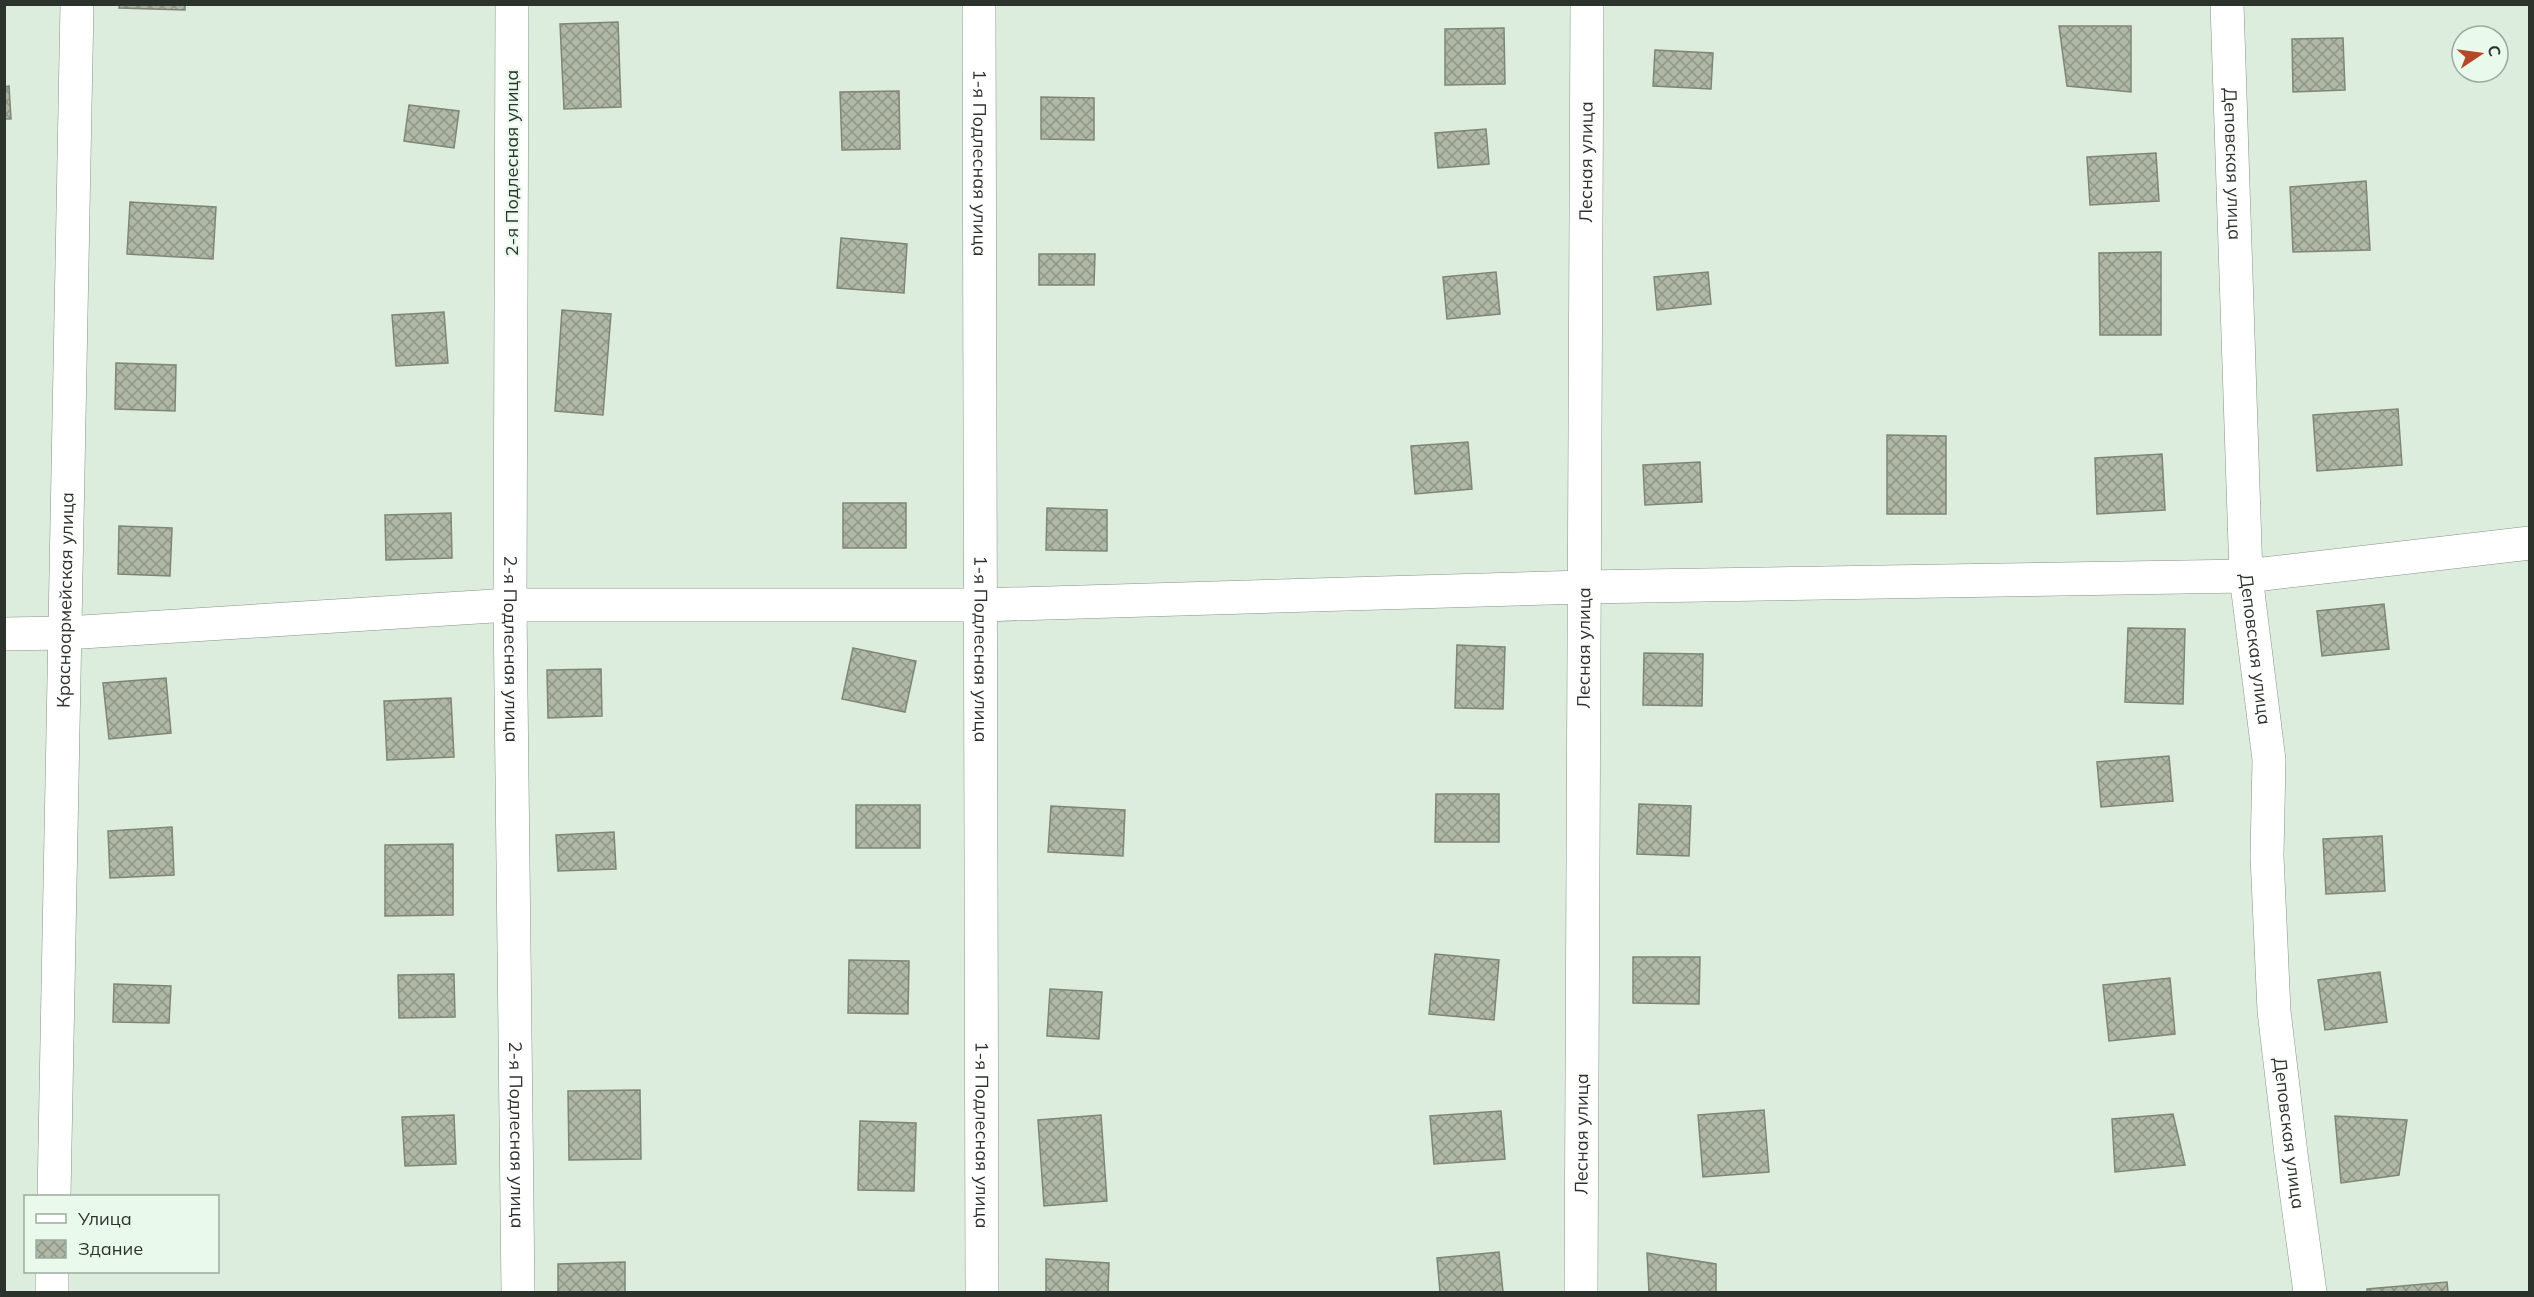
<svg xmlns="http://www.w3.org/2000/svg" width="2534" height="1297" viewBox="0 0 2534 1297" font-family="Mulish,sans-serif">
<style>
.building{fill:url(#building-cross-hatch);stroke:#7f8675;stroke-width:1.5}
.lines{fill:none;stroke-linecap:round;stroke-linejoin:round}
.minor-casing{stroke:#859487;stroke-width:34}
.minor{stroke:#fff;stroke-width:33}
.labels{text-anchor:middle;stroke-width:4.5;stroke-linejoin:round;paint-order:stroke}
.street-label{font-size:18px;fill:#2c332d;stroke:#e9faec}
</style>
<defs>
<pattern id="building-cross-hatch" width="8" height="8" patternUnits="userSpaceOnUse" patternTransform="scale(1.5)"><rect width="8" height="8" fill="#afb7a5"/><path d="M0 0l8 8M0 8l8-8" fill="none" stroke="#8f9587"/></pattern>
</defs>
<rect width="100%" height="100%" fill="#dcedde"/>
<!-- building -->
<g class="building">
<path d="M120 4H185V10L119 8Z"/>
<path d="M618 22 621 107 564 109 560 24Z"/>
<path d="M2059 26H2131V92L2067 86Z"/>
<path d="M1504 28 1505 84 1445 85V29Z"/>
<path d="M2343 38 2345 90 2293 92 2292 39Z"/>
<path d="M1655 50 1713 53 1711 89 1653 86Z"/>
<path d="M9 86 11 119H4V87Z"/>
<path d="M899 91 900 149 842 150 840 92Z"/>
<path d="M1041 97 1094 98V140L1041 139Z"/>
<path d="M409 105 459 111 454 148 404 141Z"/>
<path d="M1486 129 1489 164 1438 168 1435 133Z"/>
<path d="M2156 153 2159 201 2090 205 2087 157Z"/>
<path d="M2366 181 2370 250 2293 252 2290 187Z"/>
<path d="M130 202 216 207 213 259 127 254Z"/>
<path d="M841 238 907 244 904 293 837 288Z"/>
<path d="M2161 252V335H2100L2099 253Z"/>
<path d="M1039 254H1095L1094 285H1039Z"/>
<path d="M1496 272 1500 314 1447 319 1443 277Z"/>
<path d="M1708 272 1711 304 1657 310 1654 277Z"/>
<path d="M562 310 611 314 603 415 555 411Z"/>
<path d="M444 312 448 363 396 366 392 315Z"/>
<path d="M116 363 176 365 175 411 115 409Z"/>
<path d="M2398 409 2402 465 2317 471 2313 415Z"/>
<path d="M1887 435 1946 436V514H1887Z"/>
<path d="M1468 442 1472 489 1415 494 1411 446Z"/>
<path d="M2162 454 2165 510 2097 514 2095 458Z"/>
<path d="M1700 462 1702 502 1645 505 1643 465Z"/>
<rect x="843" y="503" width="63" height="45"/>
<path d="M1047 508 1107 510V551L1046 550Z"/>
<path d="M451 513 452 558 386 560 385 515Z"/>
<path d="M119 526 172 528 170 576 118 574Z"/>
<path d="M2384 604 2389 649 2322 656 2317 611Z"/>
<path d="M2128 628 2185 629 2183 704 2125 702Z"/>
<path d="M1457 645 1505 647 1503 709 1455 708Z"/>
<path d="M853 648 916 661 905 712 842 699Z"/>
<path d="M1644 653 1703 654 1702 706 1643 705Z"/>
<path d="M601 669 602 716 548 718 547 670Z"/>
<path d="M166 678 171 733 109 739 103 683Z"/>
<path d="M451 698 454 757 387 760 384 701Z"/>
<path d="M2169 756 2173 801 2101 807 2097 762Z"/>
<path d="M1436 794H1499V842H1435Z"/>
<path d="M1639 804 1691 806 1689 856 1637 854Z"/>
<rect x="856" y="805" width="64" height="43"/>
<path d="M1051 806 1125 810 1123 856 1048 852Z"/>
<path d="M172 827 174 875 110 878 108 831Z"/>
<path d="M614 832 616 869 558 871 556 835Z"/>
<path d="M2382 836 2385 891 2326 894 2323 839Z"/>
<path d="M453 844V915L385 916V845Z"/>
<path d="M1435 954 1499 960 1494 1020 1429 1014Z"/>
<path d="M1633 957H1700L1699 1004 1633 1003Z"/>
<path d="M849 960 909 961 908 1014 848 1013Z"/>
<path d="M2380 972 2387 1022 2325 1030 2318 980Z"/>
<path d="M454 974 455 1017 399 1018 398 975Z"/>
<path d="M2170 978 2175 1034 2109 1041 2103 985Z"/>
<path d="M114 984 171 986 169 1023 113 1022Z"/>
<path d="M1050 989 1102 992 1099 1039 1047 1036Z"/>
<path d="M640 1090 641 1159 569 1160 568 1091Z"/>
<path d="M1764 1110 1769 1172 1703 1177 1698 1115Z"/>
<path d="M1501 1111 1505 1159 1434 1164 1430 1116Z"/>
<path d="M2173 1114 2185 1165 2115 1172 2112 1119Z"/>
<path d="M454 1115 456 1164 405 1166 402 1117Z"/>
<path d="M1101 1115 1107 1201 1044 1206 1038 1120Z"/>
<path d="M2335 1116 2407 1120 2399 1175 2341 1183Z"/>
<path d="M860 1121 916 1123 914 1191 858 1190Z"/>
<path d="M1499 1252 1503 1292H1440L1437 1258Z"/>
<path d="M1647 1253 1716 1264V1292H1649Z"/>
<path d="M1046 1259 1109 1263 1108 1292H1046Z"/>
<path d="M625 1262V1292H558V1264Z"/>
<path d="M2447 1282 2448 1292H2367V1289Z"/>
</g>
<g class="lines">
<defs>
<g id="minor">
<path id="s1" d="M512 4 510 605 518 1292"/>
<path id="s2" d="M979 4 982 1292"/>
<path id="s3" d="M2227 4 2246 576 2269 760 2267 856 2274 1011 2291 1154 2310 1292"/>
<path d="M4 634 66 633 510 605H980L1584 587 2246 576 2530 543"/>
<path id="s4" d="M54 1196 77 4"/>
<path d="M52 1292V1272"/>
<path id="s5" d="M1581 1292 1587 4"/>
</g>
</defs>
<!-- minor casing -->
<use href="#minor" class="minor-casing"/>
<!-- minor -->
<use href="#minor" class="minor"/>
</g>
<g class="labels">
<!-- street labels -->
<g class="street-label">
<text transform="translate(512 163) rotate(-90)" y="6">2-я Подлесная улица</text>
<text dy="6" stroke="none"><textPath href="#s2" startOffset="159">1-я Подлесная улица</textPath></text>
<text dy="6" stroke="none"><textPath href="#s5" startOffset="1130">Лесная улица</textPath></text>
<text dy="6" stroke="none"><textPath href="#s3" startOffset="160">Деповская улица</textPath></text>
<text dy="6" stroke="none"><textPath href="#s4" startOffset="596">Красноармейская улица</textPath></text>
<text dy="6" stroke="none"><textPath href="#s1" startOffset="645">2-я Подлесная улица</textPath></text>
<text dy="6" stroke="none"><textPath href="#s2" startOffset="645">1-я Подлесная улица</textPath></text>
<text dy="6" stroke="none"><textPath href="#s5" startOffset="644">Лесная улица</textPath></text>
<text dy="6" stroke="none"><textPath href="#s3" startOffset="646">Деповская улица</textPath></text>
<text dy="6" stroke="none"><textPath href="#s1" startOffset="1131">2-я Подлесная улица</textPath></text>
<text dy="6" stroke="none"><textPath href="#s2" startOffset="1131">1-я Подлесная улица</textPath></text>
<text dy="6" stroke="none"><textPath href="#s5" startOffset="158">Лесная улица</textPath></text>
<text dy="6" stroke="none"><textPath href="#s3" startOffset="1132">Деповская улица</textPath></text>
</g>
</g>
<!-- border -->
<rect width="2534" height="1297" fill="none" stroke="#2c332d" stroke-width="12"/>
<!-- legend -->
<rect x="24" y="1195" width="195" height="78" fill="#e9faec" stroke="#9daaa0" stroke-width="1.5"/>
<rect x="36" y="1214" width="30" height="9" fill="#ffffff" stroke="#9daaa0" stroke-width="1.5"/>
<text x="78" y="1225" font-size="18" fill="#2c332d">Улица</text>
<rect x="36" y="1240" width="30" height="18" fill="url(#building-cross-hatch)" stroke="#9daaa0" stroke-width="1.5"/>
<text x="78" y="1255" font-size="18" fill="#2c332d">Здание</text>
<!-- north arrow -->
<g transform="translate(2480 54) rotate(77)"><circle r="28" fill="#e9faec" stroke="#9daaa0" stroke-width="1.5"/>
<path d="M0-4.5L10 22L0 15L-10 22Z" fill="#b24a28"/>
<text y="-9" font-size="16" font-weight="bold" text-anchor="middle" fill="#2c332d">С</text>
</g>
</svg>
